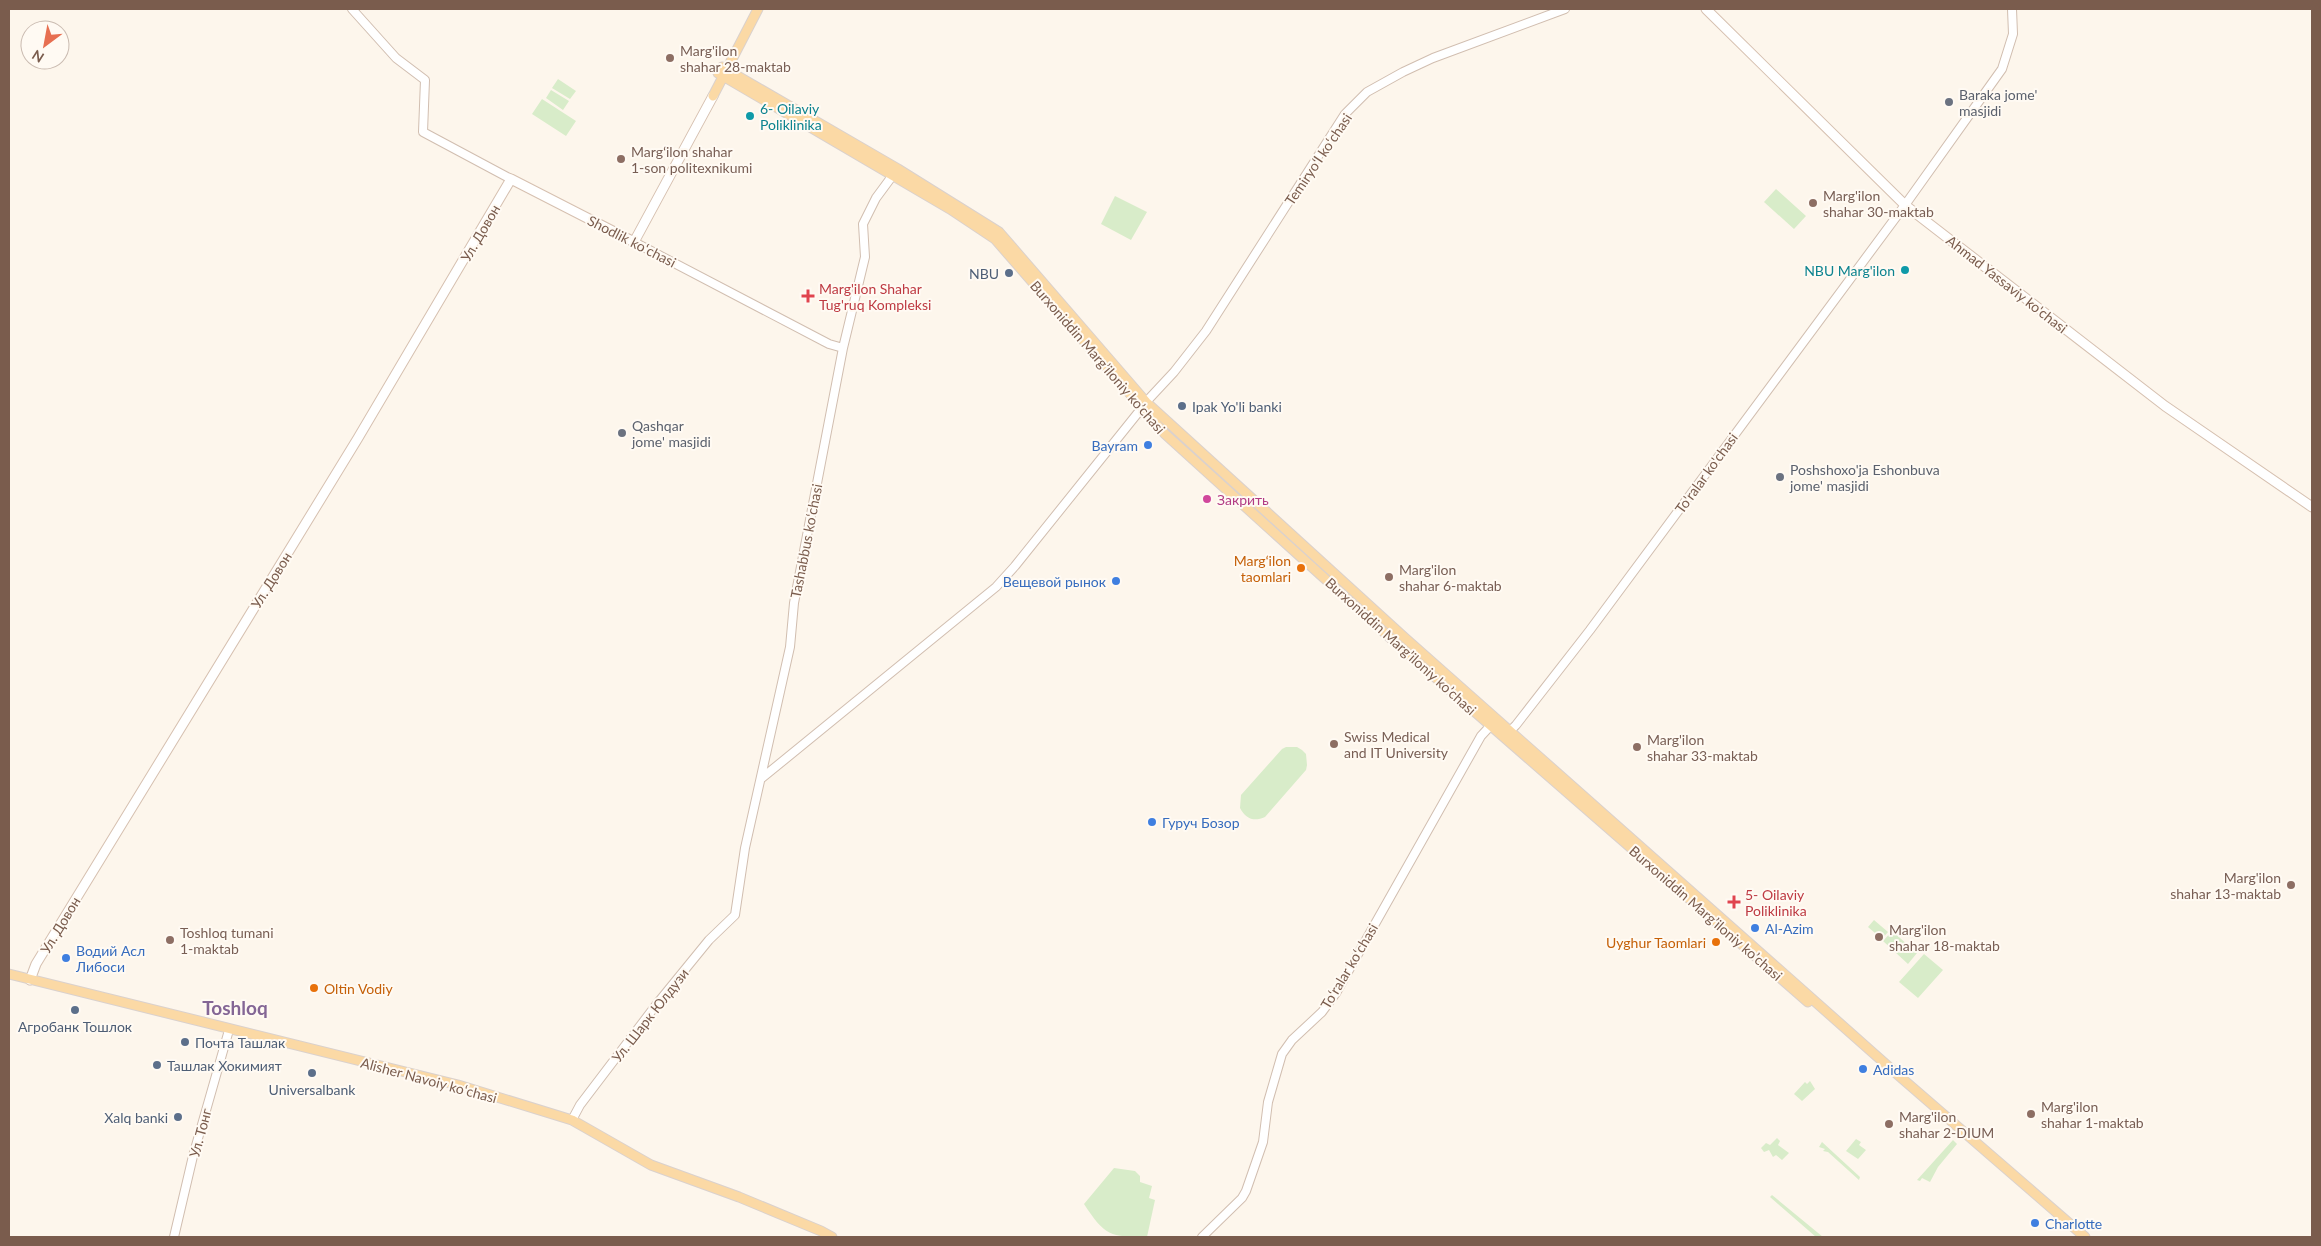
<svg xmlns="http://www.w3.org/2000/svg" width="2321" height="1246" font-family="Lato,sans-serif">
<rect width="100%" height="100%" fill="#fdf6ec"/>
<!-- green -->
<path fill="#d8ecc9" d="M558,79L576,91L570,99L552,88Z
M551,90L569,101L563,110L546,98Z
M542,99L576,121L566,136L532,114Z
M1776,189L1806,216L1794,229L1764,202Z
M1115,196L1147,212L1131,240L1101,224Z
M1286,747H1297L1302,750L1306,754L1307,765L1306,770L1265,817C1254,822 1246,819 1240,808L1241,795L1282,749Z
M1874,920L1888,932L1882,939L1868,927Z
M1892,931L1917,953L1908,964L1883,941Z
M1924,954L1943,970L1918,998L1899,982Z
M1810,1081L1815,1089L1802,1101L1794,1094L1805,1082L1807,1084Z
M1777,1138L1780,1141L1778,1145L1789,1153L1782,1160L1776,1155L1773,1157L1769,1150L1764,1152L1761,1148L1766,1143L1770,1145Z
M1856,1139L1861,1142L1859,1145L1866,1150L1858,1159L1846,1151Z
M1953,1140L1957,1144L1938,1167L1930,1182L1922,1178L1920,1181L1917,1180Z
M1822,1142L1860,1177L1859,1180L1828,1152L1823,1151L1825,1149L1819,1147Z
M1114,1168L1135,1171L1140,1176V1182L1152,1186L1149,1198L1155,1200L1147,1237C1110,1237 1105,1236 1084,1204Z
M1772,1195L1823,1237H1816L1770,1197Z"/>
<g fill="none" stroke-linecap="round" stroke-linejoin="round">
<!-- tertiary casing -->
<g stroke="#d1beb0" stroke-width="10">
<path id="tertiary" d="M352,9L396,58L425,80L423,132L511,179
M634,242L829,344L843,348
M1146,402L1174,372L1206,331L1345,114L1367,92L1403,72L1433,58L1565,9
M1506,735L1516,725L1590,630L1905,205L2002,69L2013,34L2012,9
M762,778L996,587L1015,566L1141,409
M572,1120L580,1105L656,1005L709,940L735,915L745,848L790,647L794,603L843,348L865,257L863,224L876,198L893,175
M174,1237L193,1156L229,1030
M1202,1237L1242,1198L1246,1191L1263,1142L1268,1102L1282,1054L1292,1040L1322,1012L1336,993L1481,736L1494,722"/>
</g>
<!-- secondary casing -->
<g stroke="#d6c0b0" stroke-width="11">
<path id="secondary" d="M1706,9L1905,205L2165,406L2312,507
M30,980L36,964L358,438L511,179L634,242L713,96"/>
</g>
<!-- primary casing -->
<g stroke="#dad1cd" stroke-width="11">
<path id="primary" d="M722,67L898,169L999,232L1146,402L1405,638L1898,1075L2085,1237
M718,73L950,209L995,239L1165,434L1397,644L1808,1002
M713,96L758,9
M9,974L458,1085L572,1120L651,1165L739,1197L821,1231L832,1237"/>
</g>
<!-- tertiary -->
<use href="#tertiary" stroke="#fff" stroke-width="8"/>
<!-- secondary -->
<use href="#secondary" stroke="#fff" stroke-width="9"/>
<!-- primary -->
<use href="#primary" stroke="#fbd9a5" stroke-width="9"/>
</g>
<!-- markers -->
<g fill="#8d6e63" stroke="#fffaf3" stroke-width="2">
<circle cx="670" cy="58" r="5"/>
<circle cx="621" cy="159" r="5"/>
<circle cx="1813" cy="203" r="5"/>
<circle cx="1389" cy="577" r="5"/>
<circle cx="1334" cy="744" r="5"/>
<circle cx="1637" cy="747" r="5"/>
<circle cx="2291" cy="885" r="5"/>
<circle cx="1879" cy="937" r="5"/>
<circle cx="170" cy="940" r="5"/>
<circle cx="2031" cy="1114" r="5"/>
<circle cx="1889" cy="1124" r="5"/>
</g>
<g fill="#6b7280" stroke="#fffaf3" stroke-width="2">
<circle cx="1949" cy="102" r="5"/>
<circle cx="622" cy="433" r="5"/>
<circle cx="1780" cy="477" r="5"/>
</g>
<g fill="#0f9aa8" stroke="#fffaf3" stroke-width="2">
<circle cx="750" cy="116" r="5"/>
<circle cx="1905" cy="270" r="5"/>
</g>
<g fill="#5c6f8a" stroke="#fffaf3" stroke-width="2">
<circle cx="1009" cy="273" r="5"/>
<circle cx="1182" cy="406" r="5"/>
<circle cx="75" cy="1010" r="5"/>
<circle cx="185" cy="1042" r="5"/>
<circle cx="157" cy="1065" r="5"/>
<circle cx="312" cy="1073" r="5"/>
<circle cx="178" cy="1117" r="5"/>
</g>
<g fill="#e0444e" stroke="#fffaf3" stroke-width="2">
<path d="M805.5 288.5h5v5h5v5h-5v5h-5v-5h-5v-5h5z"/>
<path d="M1731.5 894.5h5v5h5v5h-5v5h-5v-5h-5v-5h5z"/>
</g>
<g fill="#3f7fe0" stroke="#fffaf3" stroke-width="2">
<circle cx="1148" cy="445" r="5"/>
<circle cx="1116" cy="581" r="5"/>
<circle cx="1152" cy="822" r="5"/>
<circle cx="1755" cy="928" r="5"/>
<circle cx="66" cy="958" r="5"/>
<circle cx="1863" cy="1069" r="5"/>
<circle cx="2035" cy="1223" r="5"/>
</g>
<circle fill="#d1479c" stroke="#fffaf3" stroke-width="2" cx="1207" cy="499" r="5"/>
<g fill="#e8710a" stroke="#fffaf3" stroke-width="2">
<circle cx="1301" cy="568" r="5"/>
<circle cx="1716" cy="942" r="5"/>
<circle cx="314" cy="988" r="5"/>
</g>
<g text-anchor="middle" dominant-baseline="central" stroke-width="4" stroke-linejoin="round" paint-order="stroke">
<!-- education labels -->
<g font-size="14" fill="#785e54" stroke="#fffaf3" text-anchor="start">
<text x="680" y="50">Marg'ilon<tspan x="680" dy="16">shahar 28-maktab</tspan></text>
<text x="631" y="151">Margʻilon shahar<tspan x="631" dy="16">1-son politexnikumi</tspan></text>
<text x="1823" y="195">Marg'ilon<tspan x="1823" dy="16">shahar 30-maktab</tspan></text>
<text x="1399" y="569">Marg'ilon<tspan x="1399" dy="16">shahar 6-maktab</tspan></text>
<text x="1344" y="736">Swiss Medical<tspan x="1344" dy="16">and IT University</tspan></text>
<text x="1647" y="739">Marg'ilon<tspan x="1647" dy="16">shahar 33-maktab</tspan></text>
<text x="2281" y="877" text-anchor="end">Marg'ilon<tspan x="2281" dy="16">shahar 13-maktab</tspan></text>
<text x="1889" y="929">Marg'ilon<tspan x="1889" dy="16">shahar 18-maktab</tspan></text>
<text x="180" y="932">Toshloq tumani<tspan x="180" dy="16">1-maktab</tspan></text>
<text x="2041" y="1106">Marg'ilon<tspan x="2041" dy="16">shahar 1-maktab</tspan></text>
<text x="1899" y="1116">Marg'ilon<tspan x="1899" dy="16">shahar 2-DIUM</tspan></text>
</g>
<!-- worship labels -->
<g font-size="14" fill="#5b616d" stroke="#fffaf3" text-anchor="start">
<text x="1959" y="94">Baraka jome'<tspan x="1959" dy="16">masjidi</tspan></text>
<text x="632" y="425">Qashqar<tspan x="632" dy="16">jome' masjidi</tspan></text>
<text x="1790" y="469">Poshshoxo'ja Eshonbuva<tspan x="1790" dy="16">jome' masjidi</tspan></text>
</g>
<!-- culture labels -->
<g font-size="14" fill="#0d838f" stroke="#fffaf3" text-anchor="start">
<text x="760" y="108">6- Oilaviy<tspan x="760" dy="16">Poliklinika</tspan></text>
<text x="1895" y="270" text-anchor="end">NBU Marg'ilon</text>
</g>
<!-- street labels -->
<g font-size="14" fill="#7a5c4d" stroke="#fffaf3">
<text transform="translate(1318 159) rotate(-56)">Temiryoʻl koʻchasi</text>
<text transform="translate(480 233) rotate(-60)">Ул. Довон</text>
<text transform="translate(632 241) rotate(27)">Shodlik koʻchasi</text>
<text transform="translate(2007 284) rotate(38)">Ahmad Yassaviy ko'chasi</text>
<text transform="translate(1098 357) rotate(49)">Burxoniddin Marg’iloniy ko’chasi</text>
<text transform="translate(1706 473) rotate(-54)">To'ralar ko'chasi</text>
<text transform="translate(806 541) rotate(-79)">Tashabbus koʻchasi</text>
<text transform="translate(271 580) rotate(-58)">Ул. Довон</text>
<text transform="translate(1401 646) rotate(42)">Burxoniddin Marg’iloniy ko’chasi</text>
<text transform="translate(1706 913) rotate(41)">Burxoniddin Marg’iloniy ko’chasi</text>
<text transform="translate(60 925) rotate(-59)">Ул. Довон</text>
<text transform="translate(1349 966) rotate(-59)">Toʻralar koʻchasi</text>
<text transform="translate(650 1015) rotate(-52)">Ул. Шарк Юлдузи</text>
<text transform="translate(429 1080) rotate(15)">Alisher Navoiy koʻchasi</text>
<text transform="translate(200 1133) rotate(-75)">Ул. Тонг</text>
</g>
<!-- service labels -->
<g font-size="14" fill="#4e5e75" stroke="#fffaf3" text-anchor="start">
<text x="999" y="273" text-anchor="end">NBU</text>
<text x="1192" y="406">Ipak Yo'li banki</text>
<text x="75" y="1026" text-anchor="middle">Агробанк Тошлок</text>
<text x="195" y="1042">Почта Ташлак</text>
<text x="167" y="1065">Ташлак Хокимият</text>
<text x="312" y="1089" text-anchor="middle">Universalbank</text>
<text x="168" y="1117" text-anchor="end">Xalq banki</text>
</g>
<!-- health labels -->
<g font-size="14" fill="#be3a42" stroke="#fffaf3" text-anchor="start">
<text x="819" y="288">Marg'ilon Shahar<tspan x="819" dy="16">Tug'ruq Kompleksi</tspan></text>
<text x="1745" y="894">5- Oilaviy<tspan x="1745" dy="16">Poliklinika</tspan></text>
</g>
<!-- shop labels -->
<g font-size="14" fill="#366cbe" stroke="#fffaf3" text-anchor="start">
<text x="1138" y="445" text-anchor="end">Bayram</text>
<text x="1106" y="581" text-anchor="end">Вещевой рынок</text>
<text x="1162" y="822">Гуруч Бозор</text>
<text x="1765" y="928">Al-Azim</text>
<text x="76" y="950">Водий Асл<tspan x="76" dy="16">Либоси</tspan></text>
<text x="1873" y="1069">Adidas</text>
<text x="2045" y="1223">Charlotte</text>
</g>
<!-- hotel labels -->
<g font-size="14" fill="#b23c85" stroke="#fffaf3" text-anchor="start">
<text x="1217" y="499">Закрить</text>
</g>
<!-- food labels -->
<g font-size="14" fill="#c56008" stroke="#fffaf3" text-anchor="end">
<text x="1291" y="560">Margʻilon<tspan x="1291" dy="16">taomlari</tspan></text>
<text x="1706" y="942">Uyghur Taomlari</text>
<text x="324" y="988" text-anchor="start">Oltin Vodiy</text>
</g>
<!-- district labels -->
<g font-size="19" font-weight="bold" fill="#846695" stroke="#fffaf3">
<text x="235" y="1007">Toshloq</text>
</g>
</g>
<!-- border -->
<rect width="2321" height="1246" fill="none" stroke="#7a5c4d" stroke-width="20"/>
<!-- north arrow -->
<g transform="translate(45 45) rotate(212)"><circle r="24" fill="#fffaf3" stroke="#cabbb1"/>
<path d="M0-4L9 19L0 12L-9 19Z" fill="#e76f51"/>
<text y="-8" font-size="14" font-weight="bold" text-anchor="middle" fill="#7a5c4d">N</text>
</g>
</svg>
